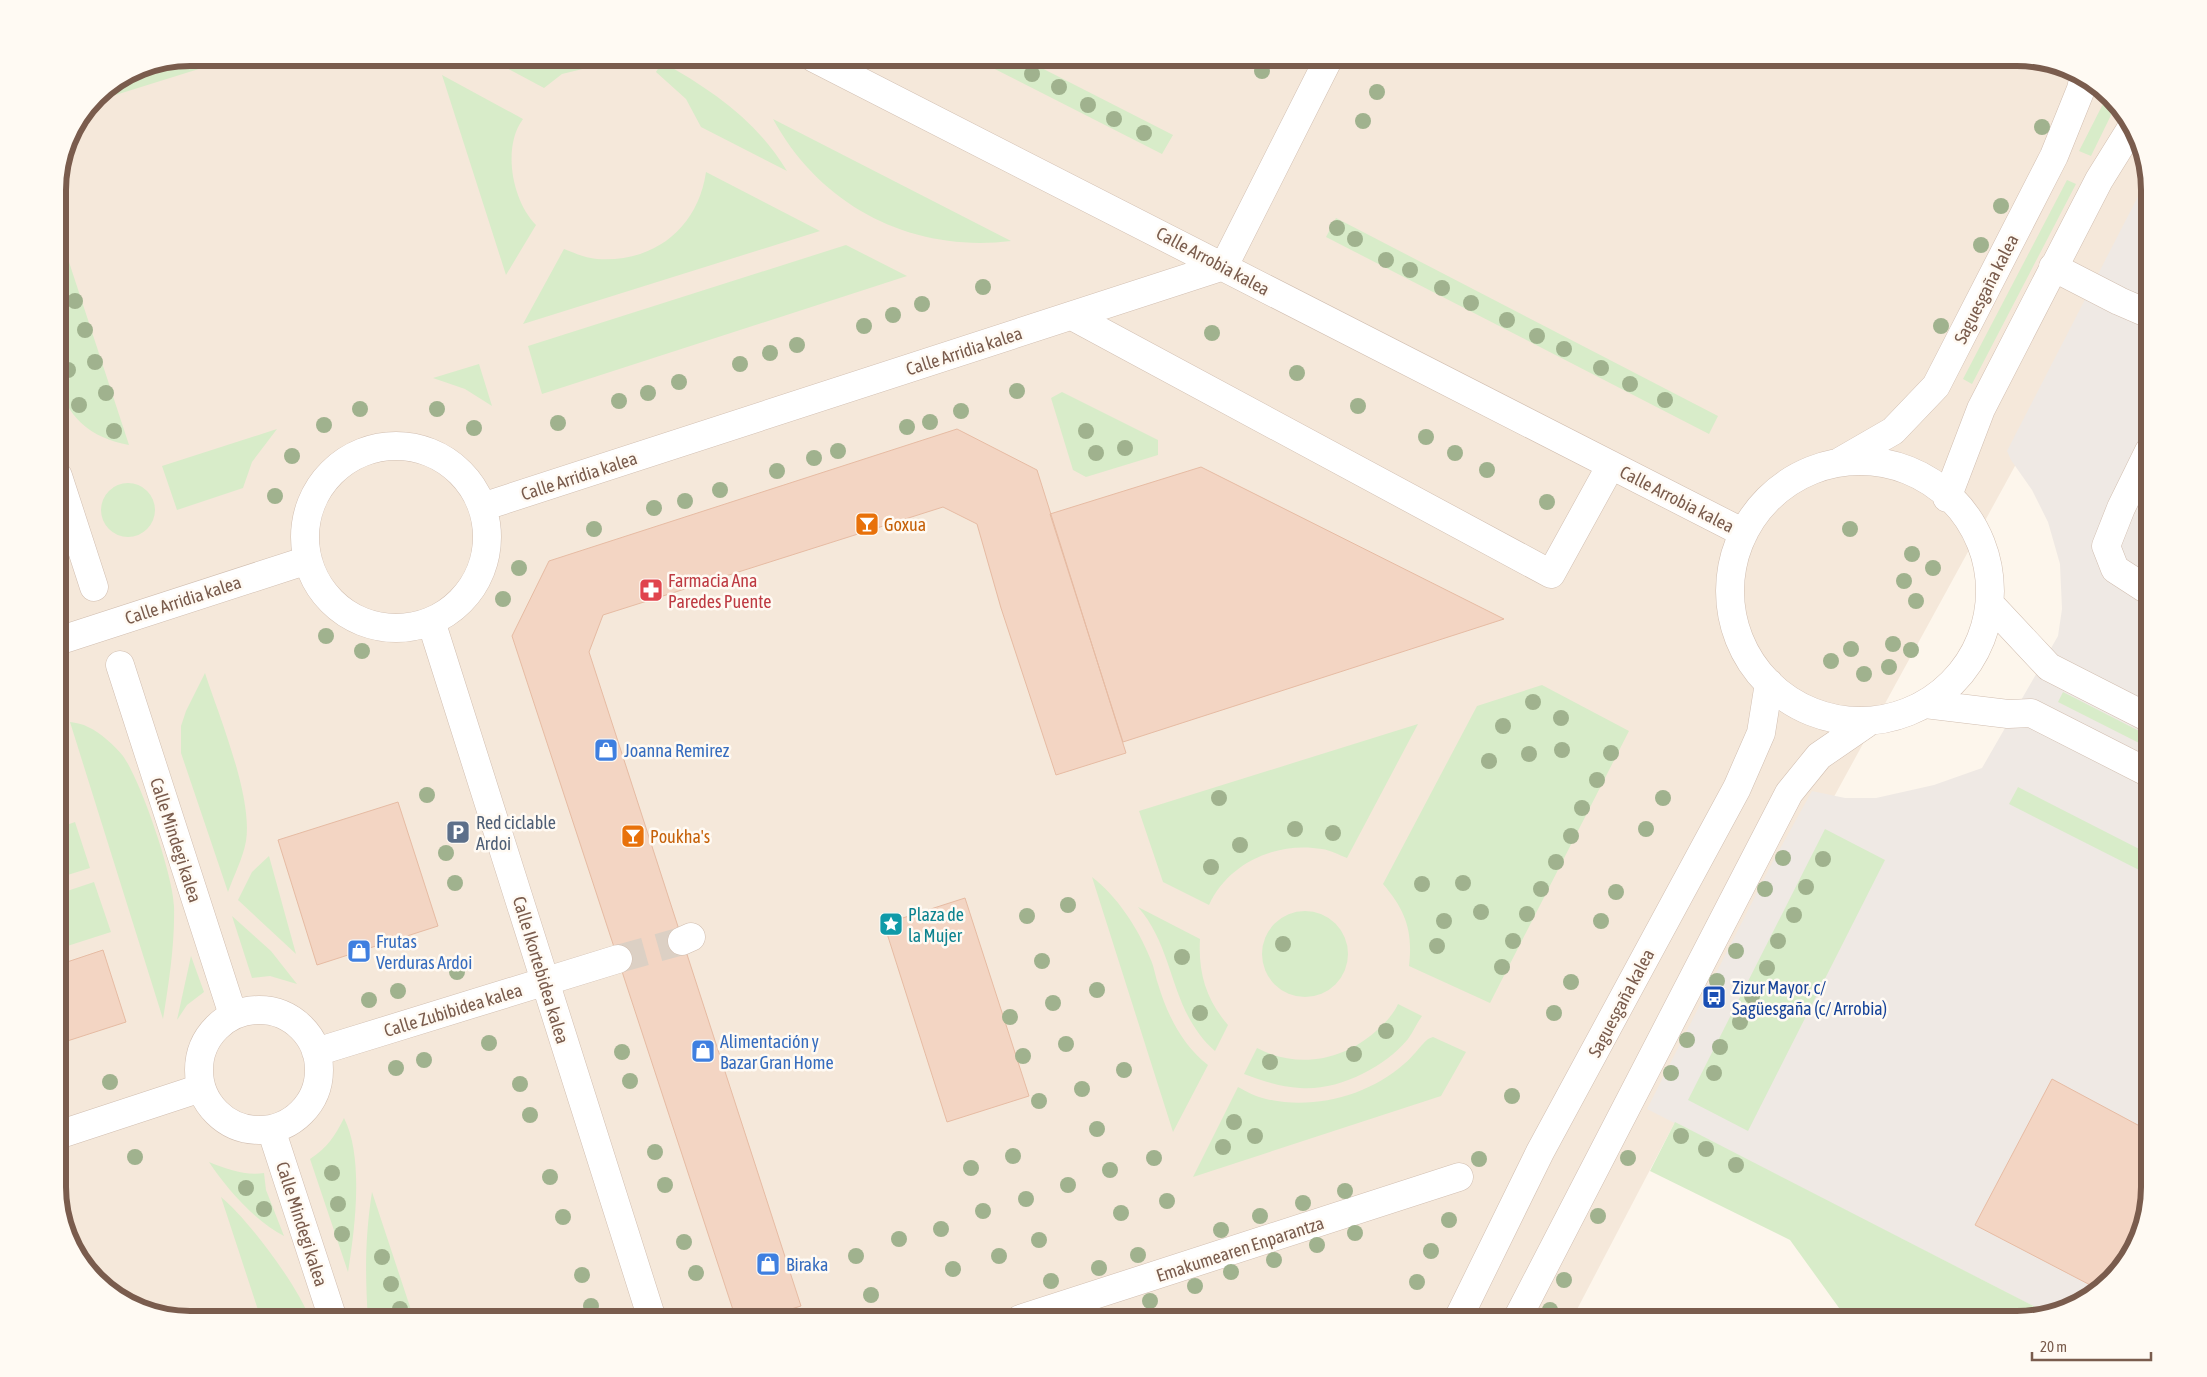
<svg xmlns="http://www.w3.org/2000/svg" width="2207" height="1377" font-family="'Asap Condensed',sans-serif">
<rect width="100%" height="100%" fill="#fdf6ec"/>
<!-- residential -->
<path fill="#f5e8da" d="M191,58H2016L2083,75L2132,124L2149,182V221L1818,826L1675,1122L1572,1319H191L124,1302L75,1253L58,1195V182L68,139L97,96L140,68Z"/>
<!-- industrial -->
<path fill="#efe9e4" d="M2148,177L2149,182V1187L2132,1253L2083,1302L2045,1312L1647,1109L1772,863L1812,791L1845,798H1876L1934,785L1982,768L2058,636L2062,609L2060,564L2048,522L2032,490L2011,460L2007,451Z"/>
<!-- green -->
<path fill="#d8ecc9" d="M191,58H234L93,102L97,96L140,68Z
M488,58H612L607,63L562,74L544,88Z
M973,58H1022L1173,135L1162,154Z
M662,62C712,90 757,121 787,171L701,127L686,99L656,72Z
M442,75L523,119C502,147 512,201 536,225L506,275Z
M2106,98L2115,107L2091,156L2079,151Z
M773,119L1011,241C912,253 821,207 773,119Z
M706,172L820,231L523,324L564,249C574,253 586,258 597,259C654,263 698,228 706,172Z
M2067,180L2076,184L1972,384L1963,379Z
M1336,218L1718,416L1709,434L1326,237Z
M846,245L907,276L542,394L528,346Z
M69,262L129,445C91,438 64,417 58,376C56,364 58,350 58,338C58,316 58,295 58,273Z
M479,364L492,406L465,389L433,378Z
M1062,392L1158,440V455L1086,477L1073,470L1051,398Z
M277,429L252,462L243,488L177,510L162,466Z
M101 510a27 27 0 1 1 54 0a27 27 0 1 1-54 0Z
M205,673C219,716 253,797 246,841C243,858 234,875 228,892L181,753V726L186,711Z
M1542,685L1629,731L1490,1003L1409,966C1413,931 1406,911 1383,884L1477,706Z
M2063,692L2149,736V748L2058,702Z
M70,722C76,723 83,724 88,727C100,732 115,746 123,756C141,781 173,875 174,906C175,943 169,982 163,1019Z
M1418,724L1347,858C1339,855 1330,850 1322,849C1277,841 1228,863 1209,905L1163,882L1139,811Z
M2018,787L2149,854V875L2009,804Z
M75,822L90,868L58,878V828Z
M1825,829L1885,860L1748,1131L1688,1100Z
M269,856L296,954L238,900L252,872Z
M1092,877C1117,896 1138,928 1150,958C1154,966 1155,975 1158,984C1167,1014 1182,1045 1208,1065L1173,1132Z
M94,882L111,932L58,949V894Z
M1138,907L1200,939C1198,972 1206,1000 1228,1025L1215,1051C1169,1011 1176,950 1138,907Z
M1262 954a43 43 0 1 1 86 0a43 43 0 1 1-86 0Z
M232,916L271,951L297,984L270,976L252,978Z
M191,956L204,992L187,1005L177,1020Z
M1398,1004L1422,1016C1417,1023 1413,1032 1408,1039C1384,1068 1338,1091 1300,1088C1281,1087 1262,1081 1244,1074L1257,1048C1297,1069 1343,1061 1376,1031C1384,1024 1394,1014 1398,1004Z
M1433,1037L1466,1052L1441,1096L1193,1177L1238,1087C1247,1092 1257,1097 1266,1099C1313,1110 1368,1096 1404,1064C1413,1057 1419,1047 1428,1039Z
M344,1118C364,1157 355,1229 348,1272L310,1159C327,1148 335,1136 344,1118Z
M1675,1122L2045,1312L2017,1319H1847L1790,1240L1650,1171Z
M209,1162C226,1169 246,1176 264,1173L266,1190L284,1236C256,1222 226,1188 209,1162Z
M372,1192L414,1319H368C365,1275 365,1237 372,1192Z
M221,1197C248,1219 298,1286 310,1319H261Z"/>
<!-- building -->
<path fill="#f3d5c3" stroke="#e6bba3" d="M957,429L1037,470L1126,753L1056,775L1001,608L977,524L943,507L603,615L589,652L801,1306L759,1319H736L512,636L549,561Z
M1201,467L1504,619L1123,742L1050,514Z
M398,802L438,926L317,965L278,840Z
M965,898L1029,1096L947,1122L884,924Z
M103,950L126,1022L58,1044V965Z
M2052,1079L2149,1131V1187L2132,1253L2096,1288L1975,1225Z"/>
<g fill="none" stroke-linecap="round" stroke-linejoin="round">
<!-- minor-tunnel -->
<path stroke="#dcd0c4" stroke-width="28" stroke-dasharray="28 14" stroke-linecap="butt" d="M618,959L682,941"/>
<!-- minor casing -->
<g stroke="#d1beb0" stroke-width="29">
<path id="minor" d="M814,58L1744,533
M2053,267L2119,301L2149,314
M1072,316L1551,574L1611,465
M305 537a91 91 0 1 1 182 0a91 91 0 1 1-182 0Z
M2149,451L2121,508L2106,546L2115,569L2149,591
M1841,461L1893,431L1936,386L2054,156L2081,89L2084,76
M1730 591a130 130 0 1 1 260 0a130 130 0 1 1-260 0Z
M58,476L94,587
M1947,498L1981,409L2099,180L2132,127
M482,507L1224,266L1329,58
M1990,604L2049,667L2149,718
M431,621L652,1319
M58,641L308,560
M120,665L233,1015
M1925,704L2008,714L2031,713L2149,773
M682,941L691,937
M199 1070a60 60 0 1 1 120 0a60 60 0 1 1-120 0Z
M316,1052L618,959
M271,1129L333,1319
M58,1135L201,1088
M1020,1319L1459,1177
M1458,1319L1540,1152L1737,788L1761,733L1769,683
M1517,1319L1789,793L1819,756L1870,721"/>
</g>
<!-- minor -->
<use href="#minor" stroke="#fff" stroke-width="28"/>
</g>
<!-- trees -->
<g fill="#a0b28e">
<circle cx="1262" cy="71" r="8"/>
<circle cx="1032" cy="74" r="8"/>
<circle cx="1059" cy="87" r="8"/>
<circle cx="1377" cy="92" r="8"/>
<circle cx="1088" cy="105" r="8"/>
<circle cx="1114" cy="119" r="8"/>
<circle cx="1363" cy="121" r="8"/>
<circle cx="2042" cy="127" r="8"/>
<circle cx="1144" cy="133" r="8"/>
<circle cx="2001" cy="206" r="8"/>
<circle cx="1337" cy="228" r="8"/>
<circle cx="1355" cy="239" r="8"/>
<circle cx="1981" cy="245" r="8"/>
<circle cx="1386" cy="260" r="8"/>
<circle cx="1410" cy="270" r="8"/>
<circle cx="983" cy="287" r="8"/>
<circle cx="1442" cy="288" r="8"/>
<circle cx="75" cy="301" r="8"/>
<circle cx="1471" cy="303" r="8"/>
<circle cx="922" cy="304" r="8"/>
<circle cx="893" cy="315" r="8"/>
<circle cx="1507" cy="320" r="8"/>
<circle cx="864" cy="326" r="8"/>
<circle cx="1941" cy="326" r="8"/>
<circle cx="85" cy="330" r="8"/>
<circle cx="1212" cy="333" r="8"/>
<circle cx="1537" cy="336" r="8"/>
<circle cx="797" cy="345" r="8"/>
<circle cx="1564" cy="349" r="8"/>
<circle cx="770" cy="353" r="8"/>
<circle cx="95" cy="362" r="8"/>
<circle cx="740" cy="364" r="8"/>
<circle cx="1601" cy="368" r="8"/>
<circle cx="68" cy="370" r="8"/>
<circle cx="1297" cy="373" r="8"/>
<circle cx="679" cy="382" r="8"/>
<circle cx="1630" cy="384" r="8"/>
<circle cx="1017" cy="391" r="8"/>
<circle cx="106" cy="393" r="8"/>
<circle cx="648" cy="393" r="8"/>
<circle cx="1665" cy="400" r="8"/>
<circle cx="619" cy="401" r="8"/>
<circle cx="79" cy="405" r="8"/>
<circle cx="1358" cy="406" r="8"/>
<circle cx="360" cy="409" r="8"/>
<circle cx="437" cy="409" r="8"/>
<circle cx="961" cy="411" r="8"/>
<circle cx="930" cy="422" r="8"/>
<circle cx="558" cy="423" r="8"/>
<circle cx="324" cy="425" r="8"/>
<circle cx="907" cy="427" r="8"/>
<circle cx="474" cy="428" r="8"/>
<circle cx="114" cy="431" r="8"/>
<circle cx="1086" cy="431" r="8"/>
<circle cx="1426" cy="437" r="8"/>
<circle cx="1125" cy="448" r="8"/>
<circle cx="838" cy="451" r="8"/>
<circle cx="1096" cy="453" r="8"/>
<circle cx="1455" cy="453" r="8"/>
<circle cx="292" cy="456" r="8"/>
<circle cx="814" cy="458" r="8"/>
<circle cx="1487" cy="470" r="8"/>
<circle cx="777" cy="471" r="8"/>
<circle cx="720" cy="490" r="8"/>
<circle cx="275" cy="496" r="8"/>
<circle cx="685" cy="501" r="8"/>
<circle cx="1547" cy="502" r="8"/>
<circle cx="654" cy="508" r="8"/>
<circle cx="594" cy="529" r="8"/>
<circle cx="1850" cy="529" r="8"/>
<circle cx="1912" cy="554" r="8"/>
<circle cx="519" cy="568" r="8"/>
<circle cx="1933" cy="568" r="8"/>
<circle cx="1904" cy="581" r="8"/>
<circle cx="503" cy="599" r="8"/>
<circle cx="1916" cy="601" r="8"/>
<circle cx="326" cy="636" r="8"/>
<circle cx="1893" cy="644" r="8"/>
<circle cx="1851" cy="649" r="8"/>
<circle cx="1911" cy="650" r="8"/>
<circle cx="362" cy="651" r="8"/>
<circle cx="1831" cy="661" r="8"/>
<circle cx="1889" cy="667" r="8"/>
<circle cx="1864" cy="674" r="8"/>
<circle cx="1533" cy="702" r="8"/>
<circle cx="1561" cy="718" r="8"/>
<circle cx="1503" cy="726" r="8"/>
<circle cx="1562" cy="750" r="8"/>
<circle cx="1611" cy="753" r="8"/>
<circle cx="1529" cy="754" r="8"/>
<circle cx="1489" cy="761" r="8"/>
<circle cx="1597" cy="780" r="8"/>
<circle cx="427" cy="795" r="8"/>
<circle cx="1219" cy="798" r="8"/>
<circle cx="1663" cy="798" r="8"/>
<circle cx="1582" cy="808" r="8"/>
<circle cx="1295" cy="829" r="8"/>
<circle cx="1646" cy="829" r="8"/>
<circle cx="1333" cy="833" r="8"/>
<circle cx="1571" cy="836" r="8"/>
<circle cx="1240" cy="845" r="8"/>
<circle cx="446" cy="853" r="8"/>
<circle cx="1783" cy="858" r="8"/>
<circle cx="1823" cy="859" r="8"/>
<circle cx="1556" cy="862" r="8"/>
<circle cx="1211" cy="867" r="8"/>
<circle cx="455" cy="883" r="8"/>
<circle cx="1463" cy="883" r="8"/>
<circle cx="1422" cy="884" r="8"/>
<circle cx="1806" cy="887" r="8"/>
<circle cx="1541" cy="889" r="8"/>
<circle cx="1765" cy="889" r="8"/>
<circle cx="1616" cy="892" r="8"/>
<circle cx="1068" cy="905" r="8"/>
<circle cx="1481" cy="912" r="8"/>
<circle cx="1527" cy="914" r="8"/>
<circle cx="1794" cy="915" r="8"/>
<circle cx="1027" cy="916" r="8"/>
<circle cx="1444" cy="921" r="8"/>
<circle cx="1601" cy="921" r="8"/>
<circle cx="1513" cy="941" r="8"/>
<circle cx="1778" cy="941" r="8"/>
<circle cx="1283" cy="944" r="8"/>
<circle cx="1437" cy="946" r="8"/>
<circle cx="1736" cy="951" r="8"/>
<circle cx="1182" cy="957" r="8"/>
<circle cx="1042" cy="961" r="8"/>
<circle cx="1502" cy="967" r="8"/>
<circle cx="1767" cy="968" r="8"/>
<circle cx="457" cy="972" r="8"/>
<circle cx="1717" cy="981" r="8"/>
<circle cx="1571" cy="982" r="8"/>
<circle cx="1097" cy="990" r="8"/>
<circle cx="398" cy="991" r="8"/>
<circle cx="1752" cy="996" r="8"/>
<circle cx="369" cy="1000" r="8"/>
<circle cx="1053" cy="1003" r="8"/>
<circle cx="1200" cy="1013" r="8"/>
<circle cx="1554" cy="1013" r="8"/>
<circle cx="1010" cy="1017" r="8"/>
<circle cx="1740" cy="1022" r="8"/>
<circle cx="1386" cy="1031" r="8"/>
<circle cx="1687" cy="1040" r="8"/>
<circle cx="489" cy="1043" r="8"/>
<circle cx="1066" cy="1044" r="8"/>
<circle cx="1720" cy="1047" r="8"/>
<circle cx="622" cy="1052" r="8"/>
<circle cx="1354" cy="1054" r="8"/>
<circle cx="1023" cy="1056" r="8"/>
<circle cx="424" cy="1060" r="8"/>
<circle cx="1270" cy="1062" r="8"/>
<circle cx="396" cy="1068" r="8"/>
<circle cx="1124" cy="1070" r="8"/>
<circle cx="1671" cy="1073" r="8"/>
<circle cx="1714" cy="1073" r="8"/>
<circle cx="630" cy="1081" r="8"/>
<circle cx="110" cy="1082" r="8"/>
<circle cx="520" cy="1084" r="8"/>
<circle cx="1082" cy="1089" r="8"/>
<circle cx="1512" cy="1096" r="8"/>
<circle cx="1039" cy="1101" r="8"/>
<circle cx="530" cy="1115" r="8"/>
<circle cx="1234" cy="1122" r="8"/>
<circle cx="1097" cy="1129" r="8"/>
<circle cx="1255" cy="1136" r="8"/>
<circle cx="1681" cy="1136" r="8"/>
<circle cx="1223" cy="1147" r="8"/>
<circle cx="1706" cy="1149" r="8"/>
<circle cx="655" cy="1152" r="8"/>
<circle cx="1013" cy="1156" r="8"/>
<circle cx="135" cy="1157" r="8"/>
<circle cx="1154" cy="1158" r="8"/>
<circle cx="1628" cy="1158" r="8"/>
<circle cx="1479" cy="1159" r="8"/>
<circle cx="1736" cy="1165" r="8"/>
<circle cx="971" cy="1168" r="8"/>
<circle cx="1110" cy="1170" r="8"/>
<circle cx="332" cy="1173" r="8"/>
<circle cx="550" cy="1177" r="8"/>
<circle cx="665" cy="1185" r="8"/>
<circle cx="1068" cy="1185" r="8"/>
<circle cx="246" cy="1188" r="8"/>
<circle cx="1345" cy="1191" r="8"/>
<circle cx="1026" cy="1199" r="8"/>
<circle cx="1167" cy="1201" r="8"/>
<circle cx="1303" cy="1203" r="8"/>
<circle cx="338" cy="1204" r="8"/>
<circle cx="264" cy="1209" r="8"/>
<circle cx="983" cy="1211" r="8"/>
<circle cx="1121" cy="1213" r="8"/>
<circle cx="1260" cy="1216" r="8"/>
<circle cx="1598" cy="1216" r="8"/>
<circle cx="563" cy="1217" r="8"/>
<circle cx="1449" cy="1220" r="8"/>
<circle cx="941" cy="1229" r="8"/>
<circle cx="1221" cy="1230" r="8"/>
<circle cx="1355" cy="1233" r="8"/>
<circle cx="342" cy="1234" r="8"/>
<circle cx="899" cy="1239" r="8"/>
<circle cx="1039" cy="1240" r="8"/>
<circle cx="684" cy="1242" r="8"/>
<circle cx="1317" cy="1245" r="8"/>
<circle cx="1431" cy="1251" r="8"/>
<circle cx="1138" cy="1255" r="8"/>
<circle cx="856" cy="1256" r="8"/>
<circle cx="999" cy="1256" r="8"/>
<circle cx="382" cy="1257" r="8"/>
<circle cx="1274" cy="1260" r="8"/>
<circle cx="1099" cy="1268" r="8"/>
<circle cx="953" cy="1269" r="8"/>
<circle cx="1231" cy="1272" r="8"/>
<circle cx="696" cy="1273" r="8"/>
<circle cx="582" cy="1275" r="8"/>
<circle cx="1564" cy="1280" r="8"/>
<circle cx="1051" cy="1281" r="8"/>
<circle cx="1417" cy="1282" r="8"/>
<circle cx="391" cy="1284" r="8"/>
<circle cx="1195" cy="1286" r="8"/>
<circle cx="871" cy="1295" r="8"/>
<circle cx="1150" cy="1301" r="8"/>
<circle cx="591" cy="1306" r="8"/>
<circle cx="400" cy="1309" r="8"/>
<circle cx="1550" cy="1310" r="8"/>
</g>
<!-- icons -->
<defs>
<g id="bar-square" transform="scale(1.25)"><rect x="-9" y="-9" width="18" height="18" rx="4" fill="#e8710a" stroke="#fffaf3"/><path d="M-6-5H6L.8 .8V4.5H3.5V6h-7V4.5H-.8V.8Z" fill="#fff"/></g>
<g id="pharmacy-square" transform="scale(1.25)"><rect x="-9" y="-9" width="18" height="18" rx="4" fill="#e0444e" stroke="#fffaf3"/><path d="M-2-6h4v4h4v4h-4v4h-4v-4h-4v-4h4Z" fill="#fff"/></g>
<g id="shop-square" transform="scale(1.25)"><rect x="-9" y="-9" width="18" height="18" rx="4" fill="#3f7fe0" stroke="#fffaf3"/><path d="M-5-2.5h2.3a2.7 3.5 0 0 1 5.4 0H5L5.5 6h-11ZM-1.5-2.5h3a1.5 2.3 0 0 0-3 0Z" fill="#fff"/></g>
<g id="parking-square" transform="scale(1.25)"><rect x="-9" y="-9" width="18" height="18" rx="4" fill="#5c6f8a" stroke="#fffaf3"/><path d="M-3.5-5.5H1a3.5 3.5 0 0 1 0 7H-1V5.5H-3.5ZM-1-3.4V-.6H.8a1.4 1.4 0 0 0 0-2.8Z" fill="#fff"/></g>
<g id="sight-square" transform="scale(1.25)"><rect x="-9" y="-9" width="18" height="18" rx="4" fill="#0f9aa8" stroke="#fffaf3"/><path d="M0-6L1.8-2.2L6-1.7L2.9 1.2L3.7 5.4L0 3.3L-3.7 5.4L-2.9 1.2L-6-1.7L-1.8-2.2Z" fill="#fff"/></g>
<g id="bus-square" transform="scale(1.25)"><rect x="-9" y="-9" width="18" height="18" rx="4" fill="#1a4fb4" stroke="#fffaf3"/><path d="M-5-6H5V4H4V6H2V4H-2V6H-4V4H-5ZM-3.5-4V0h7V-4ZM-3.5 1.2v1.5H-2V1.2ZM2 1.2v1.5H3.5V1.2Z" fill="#fff"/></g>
</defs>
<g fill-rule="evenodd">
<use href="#bar-square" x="867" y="524"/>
<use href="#pharmacy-square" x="651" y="590"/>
<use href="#shop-square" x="606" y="750"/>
<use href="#parking-square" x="458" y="832"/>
<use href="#bar-square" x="633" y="836"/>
<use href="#sight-square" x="891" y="924"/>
<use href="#shop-square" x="359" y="951"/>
<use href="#bus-square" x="1714" y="997"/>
<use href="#shop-square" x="703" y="1051"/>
<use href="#shop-square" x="768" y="1264"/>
</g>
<g text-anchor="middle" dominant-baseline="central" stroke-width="5" stroke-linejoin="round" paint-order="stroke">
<!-- street labels -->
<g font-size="18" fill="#7a5c4d" stroke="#fffaf3">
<text transform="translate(1213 261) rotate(28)">Calle Arrobia kalea</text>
<text transform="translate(1986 289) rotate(-63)">Saguesgaña kalea</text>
<text transform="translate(964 351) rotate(-18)">Calle Arridia kalea</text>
<text transform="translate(579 476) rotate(-18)">Calle Arridia kalea</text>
<text transform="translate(1677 499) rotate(27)">Calle Arrobia kalea</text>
<text transform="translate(183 600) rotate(-18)">Calle Arridia kalea</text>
<text transform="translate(176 840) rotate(72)">Calle Mindegi kalea</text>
<text transform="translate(541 970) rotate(73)">Calle Ikortebidea kalea</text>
<text transform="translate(1621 1003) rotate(-62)">Saguesgaña kalea</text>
<text transform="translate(453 1010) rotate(-17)">Calle Zubibidea kalea</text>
<text transform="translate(302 1224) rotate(72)">Calle Mindegi kalea</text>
<text transform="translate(1240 1249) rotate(-18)">Emakumearen Enparantza</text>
</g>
<!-- food labels -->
<g font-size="18" fill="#c56008" stroke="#fffaf3" text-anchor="start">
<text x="884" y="524">Goxua</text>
<text x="650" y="836">Poukha's</text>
</g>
<!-- health labels -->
<g font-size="18" fill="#be3a42" stroke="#fffaf3" text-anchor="start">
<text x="668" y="580">Farmacia Ana<tspan x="668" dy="21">Paredes Puente</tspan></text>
</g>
<!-- shop labels -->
<g font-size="18" fill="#366cbe" stroke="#fffaf3" text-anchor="start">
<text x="624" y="750">Joanna Remirez</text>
<text x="376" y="941">Frutas<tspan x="376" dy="21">Verduras Ardoi</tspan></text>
<text x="720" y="1041">Alimentación y<tspan x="720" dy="21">Bazar Gran Home</tspan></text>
<text x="786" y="1264">Biraka</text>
</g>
<!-- service labels -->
<g font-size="18" fill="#4e5e75" stroke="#fffaf3" text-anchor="start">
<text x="476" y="822">Red ciclable<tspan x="476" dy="21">Ardoi</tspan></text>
</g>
<!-- culture labels -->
<g font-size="18" fill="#0d838f" stroke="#fffaf3" text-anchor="start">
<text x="908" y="914">Plaza de<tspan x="908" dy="21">la Mujer</tspan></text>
</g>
<!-- transit labels -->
<g font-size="18" fill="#164399" stroke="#fffaf3" text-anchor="start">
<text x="1732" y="987">Zizur Mayor, c/<tspan x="1732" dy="21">Sagüesgaña (c/ Arrobia)</tspan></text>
</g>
</g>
<!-- crop -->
<path d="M0 0H2207V1377H0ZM190 66H2017A124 124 0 0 1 2141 190V1187A124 124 0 0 1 2017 1311H190A124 124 0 0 1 66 1187V190A124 124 0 0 1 190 66Z" fill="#fffaf3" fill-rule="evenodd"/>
<path fill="none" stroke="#7a5c4d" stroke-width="6" d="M190 66H2017A124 124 0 0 1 2141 190V1187A124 124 0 0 1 2017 1311H190A124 124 0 0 1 66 1187V190A124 124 0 0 1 190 66Z"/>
<!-- scale -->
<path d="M2032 1352v8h119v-8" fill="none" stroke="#7a5c4d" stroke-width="2.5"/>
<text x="2040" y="1352" font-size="15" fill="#7a5c4d" stroke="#fffaf3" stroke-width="4" paint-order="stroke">20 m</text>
</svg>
